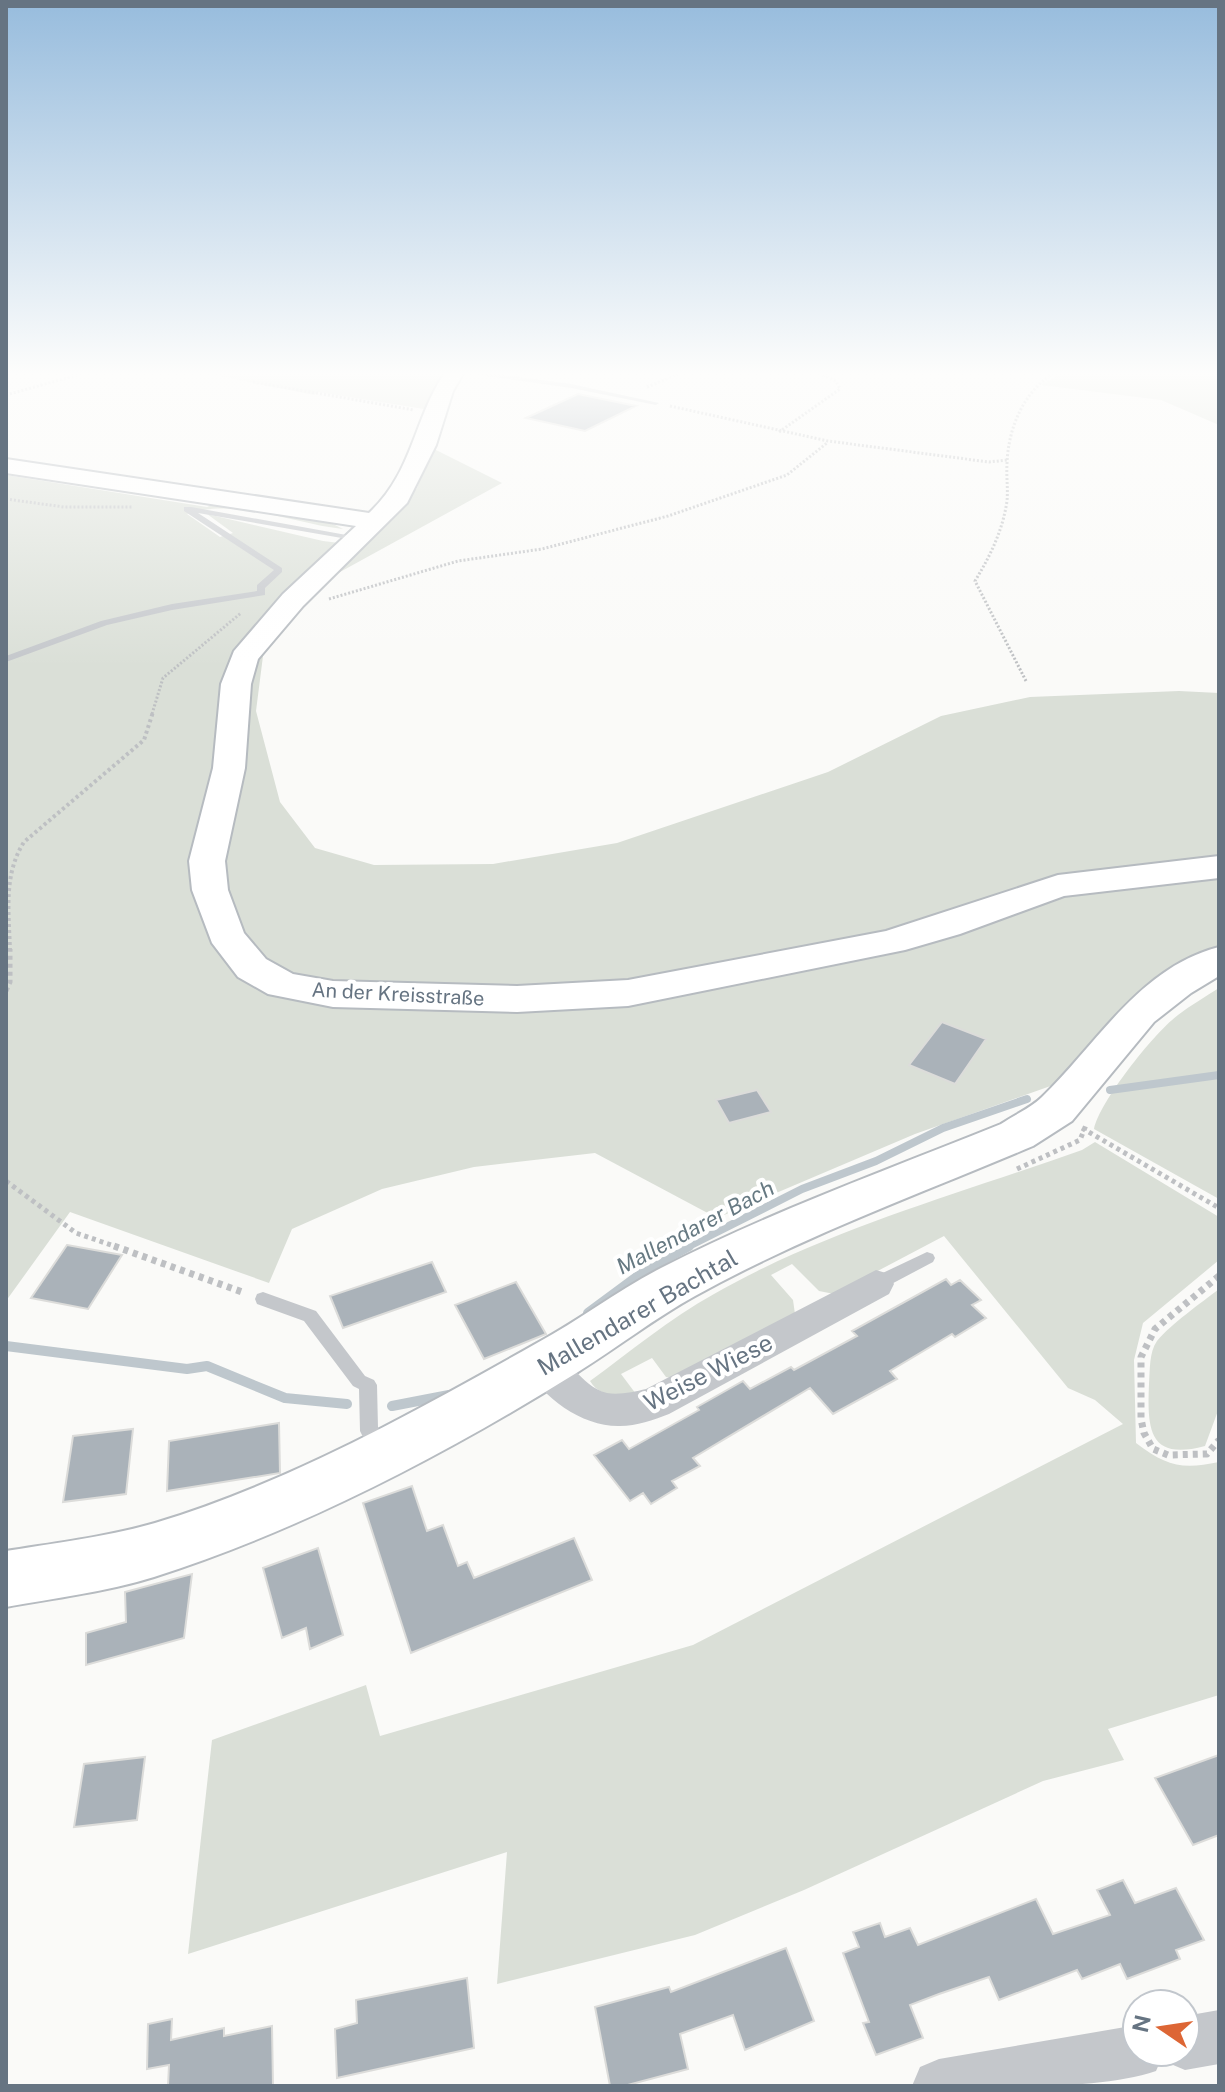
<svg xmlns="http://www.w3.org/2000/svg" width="1225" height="2092" font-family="'Public Sans',sans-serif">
<rect width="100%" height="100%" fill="#fafaf8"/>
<!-- green -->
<path fill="#dadfd7" d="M210,374H448L430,410L318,392L314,395Z
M1059,374H1219V425L1161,400L1041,385Z
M432,448L502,483L320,583L263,656L256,711L280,802L315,848L374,865L493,864L617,843L828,772L941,716L1030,697L1179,691L1219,693V945L1173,971L1059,1083L915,1134L717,1218L595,1153L474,1167L382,1189L292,1229L269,1283L70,1212L6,1301V475L207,507L220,501L327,521L343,529C292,524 236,497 187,514L220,537L233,533L207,514L323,541L364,546L417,488Z
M1219,988V1199L1094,1129C1100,1101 1154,1033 1178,1015C1191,1005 1205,997 1219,988Z
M1095,1142L1219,1217V1260L1143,1323L1134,1360L1136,1443C1166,1466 1182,1470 1219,1462V1695L1108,1729L1124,1760L1043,1781L804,1890L695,1935L497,1984L507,1852L188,1954L212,1740L366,1685L380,1736L693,1645L1123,1424L1095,1400L1068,1388L944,1236L834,1294L819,1291L792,1264L771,1275L793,1300L795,1314L678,1379L666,1377L652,1358L621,1374L636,1394C620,1398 599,1397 590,1381C630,1352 670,1318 714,1294C828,1229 959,1194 1082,1150Z
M1219,1289V1408L1205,1446C1149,1461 1147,1430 1149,1384C1150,1371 1149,1352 1157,1341C1171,1324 1201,1303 1219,1289Z"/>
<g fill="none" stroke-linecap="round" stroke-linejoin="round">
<!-- stream-far1 -->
<path stroke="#bec7cd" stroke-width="8" d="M1110,1090L1219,1075
M685,1248L802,1189L876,1161L943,1128L1027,1099"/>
<!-- stream -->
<path stroke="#bec7cd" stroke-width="10" d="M588,1313L653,1265L689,1246
M6,1346L187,1369L207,1366L285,1398L347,1404
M392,1406L449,1395"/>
</g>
<!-- building -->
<path fill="#aab2b9" stroke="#dcdcda" stroke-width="2" d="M578,394L636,406L585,431L526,418Z
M942,1022L986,1039L955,1084L909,1065Z
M757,1090L771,1112L729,1123L716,1100Z
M67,1245L122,1255L88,1309L31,1298Z
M432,1262L446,1292L343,1328L330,1296Z
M946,1279L951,1285L960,1280L981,1300L972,1305L986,1318L955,1337L952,1334L890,1371L897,1379L833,1414L810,1388L693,1458L700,1466L672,1481L677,1488L651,1504L643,1493L630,1501L594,1455L622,1440L629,1449L699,1410L697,1407L743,1381L750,1389L791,1367L794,1370L857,1336L852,1331Z
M516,1282L546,1334L484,1359L455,1305Z
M279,1423L280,1473L167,1491L169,1441Z
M133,1429L126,1494L63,1502L73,1436Z
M412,1486L427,1531L443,1525L458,1566L467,1562L474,1578L574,1538L592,1580L411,1653L363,1503Z
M318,1548L343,1635L310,1649L306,1628L282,1638L263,1568Z
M192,1574L184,1638L86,1665V1633L126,1622L125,1592Z
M1219,1755V1835L1193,1845L1155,1778Z
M145,1757L137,1820L74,1827L84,1764Z
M1123,1880L1135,1903L1176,1888L1204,1940L1176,1950L1180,1959L1127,1979L1120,1964L1082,1979L1077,1970L999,2000L989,1977L939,1994L910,2005L923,2038L876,2055L863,2023L869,2022L843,1953L859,1947L853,1932L880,1923L885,1937L910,1928L918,1945L1036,1899L1053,1934L1110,1915L1097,1890Z
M786,1948L814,2021L745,2050L733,2015L680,2034L688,2069L624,2086H610L595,2007L669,1987L671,1992Z
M467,1978L474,2048L337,2078L335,2029L357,2023L356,2000Z
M172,2019L171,2040L224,2028V2036L272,2026L273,2086H168L169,2065L147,2069L148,2024Z"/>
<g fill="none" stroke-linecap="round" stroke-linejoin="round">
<!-- secondary casing -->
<g stroke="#b6bbc0" stroke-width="4">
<path id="secondary" d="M444,374H463L453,391L436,445L407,503L303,606L258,659L251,684L245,768L225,861L228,890L244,933L266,959L293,974L333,981L517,986L628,980L886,931L1058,875L1219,856V878L1064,896L960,934L905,950L628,1006L517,1012L333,1007L268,994L238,977L212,943L192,890L189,861L213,768L221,684L234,651L283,594L356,526L6,473V459L369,513C413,472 413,421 444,374Z
M1219,947V976L1191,993L1154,1022L1072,1121L1033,1146C920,1194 803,1236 695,1296C655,1318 618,1347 578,1372C446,1454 304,1529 154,1577C106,1592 55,1598 6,1607V1551C55,1543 106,1537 155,1523C290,1482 415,1412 537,1343C580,1320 618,1290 661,1268C770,1212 887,1170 1001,1124C1014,1115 1031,1108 1042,1097C1097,1044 1140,967 1219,947Z"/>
</g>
<!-- path-far3 -->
<path stroke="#bec0c3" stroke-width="3" stroke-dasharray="2 2" stroke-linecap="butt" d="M253,382L414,410
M647,387L679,374
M6,395L81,374
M670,406L828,441L989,462L1007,460
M779,432L840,389L836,381L821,374
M6,499L64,507H132
M329,599L458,561L542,549L668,516L787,475L827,443
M1026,681L975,581C989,558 1001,534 1006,507C1009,493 1006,479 1007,464C1008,429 1023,393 1052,374
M152,714L163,678L241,613"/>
<!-- path-far2 -->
<path stroke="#bec0c3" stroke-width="4" stroke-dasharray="3 3" stroke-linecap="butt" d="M10,951C9,913 3,875 24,842L144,740L153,712"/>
<!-- path-far1 -->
<path stroke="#bec0c3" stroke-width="5" stroke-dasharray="4 4" stroke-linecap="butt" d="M6,991L10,982V949
M1082,1128L1219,1208
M1017,1169L1080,1140L1086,1125
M6,1181L76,1233L120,1248"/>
<!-- path -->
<path stroke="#bec0c3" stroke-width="7" stroke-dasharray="5 5" stroke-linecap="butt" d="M114,1246L245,1293
M1219,1276L1155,1329L1141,1357V1419L1144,1433L1153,1449L1168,1455L1207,1454L1219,1440"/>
<!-- lane -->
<path fill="#c4c7cb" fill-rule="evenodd" d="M474,374H496L571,384L659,403L656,405L571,388Z
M184,507H191L363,538L359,541L198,513L282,568V572L265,588V595L172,610L107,625L6,662V656L101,621L172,604L257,591V585L274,570L184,511Z
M927,1252L933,1254L935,1258L933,1262L882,1289L876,1290L870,1289L868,1284L870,1279Z
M263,1292L316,1311L365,1376L374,1380L377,1385L378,1428L393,1446L391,1452C377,1456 365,1442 360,1431L359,1389L353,1386L304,1321L257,1304L255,1299L257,1294Z"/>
<!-- street -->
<path fill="#c4c7cb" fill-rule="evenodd" d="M876,1270L889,1274L894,1284L889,1294L669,1414C653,1420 637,1426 620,1426C583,1427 542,1398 525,1365L531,1354C567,1342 575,1385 607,1393C619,1395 634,1392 646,1389Z
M1219,2010V2064L1185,2070L1166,2062L1163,2055L1156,2071C1093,2092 982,2086 912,2086L920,2067L939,2059L1137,2025V2052H1185V2016Z"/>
<!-- secondary -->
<use href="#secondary" fill="#fff" fill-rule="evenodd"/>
</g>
<!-- sky -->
<linearGradient id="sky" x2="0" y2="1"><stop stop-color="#97bcdd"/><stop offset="0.56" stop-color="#fdfdfc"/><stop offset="1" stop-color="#fdfdfc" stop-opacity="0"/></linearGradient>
<rect width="1225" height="667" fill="url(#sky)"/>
<g text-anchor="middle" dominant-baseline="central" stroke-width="8" stroke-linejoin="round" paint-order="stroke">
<!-- street labels -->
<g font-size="20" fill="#667482" stroke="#fff">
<text transform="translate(398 994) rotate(3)">An der Kreisstraße</text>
</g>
<!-- water labels -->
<g font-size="22" font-style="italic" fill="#667982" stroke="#fff">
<text transform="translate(695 1227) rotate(-28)">Mallendarer Bach</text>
</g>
<!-- near-street labels -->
<g font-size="24" fill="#667482" stroke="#fff">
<text transform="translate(637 1312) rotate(-30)">Mallendarer Bachtal</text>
<text transform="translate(708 1372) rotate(-27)">Weise Wiese</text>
</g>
</g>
<!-- border -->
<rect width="1225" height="2092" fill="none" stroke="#667482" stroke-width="16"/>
<!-- north arrow -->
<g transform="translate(1161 2028) rotate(283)"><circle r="38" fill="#ffffff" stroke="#c2c7cd" stroke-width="2"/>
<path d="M0-6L14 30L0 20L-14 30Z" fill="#dd6635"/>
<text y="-12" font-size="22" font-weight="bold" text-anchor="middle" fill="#667482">N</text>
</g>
</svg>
